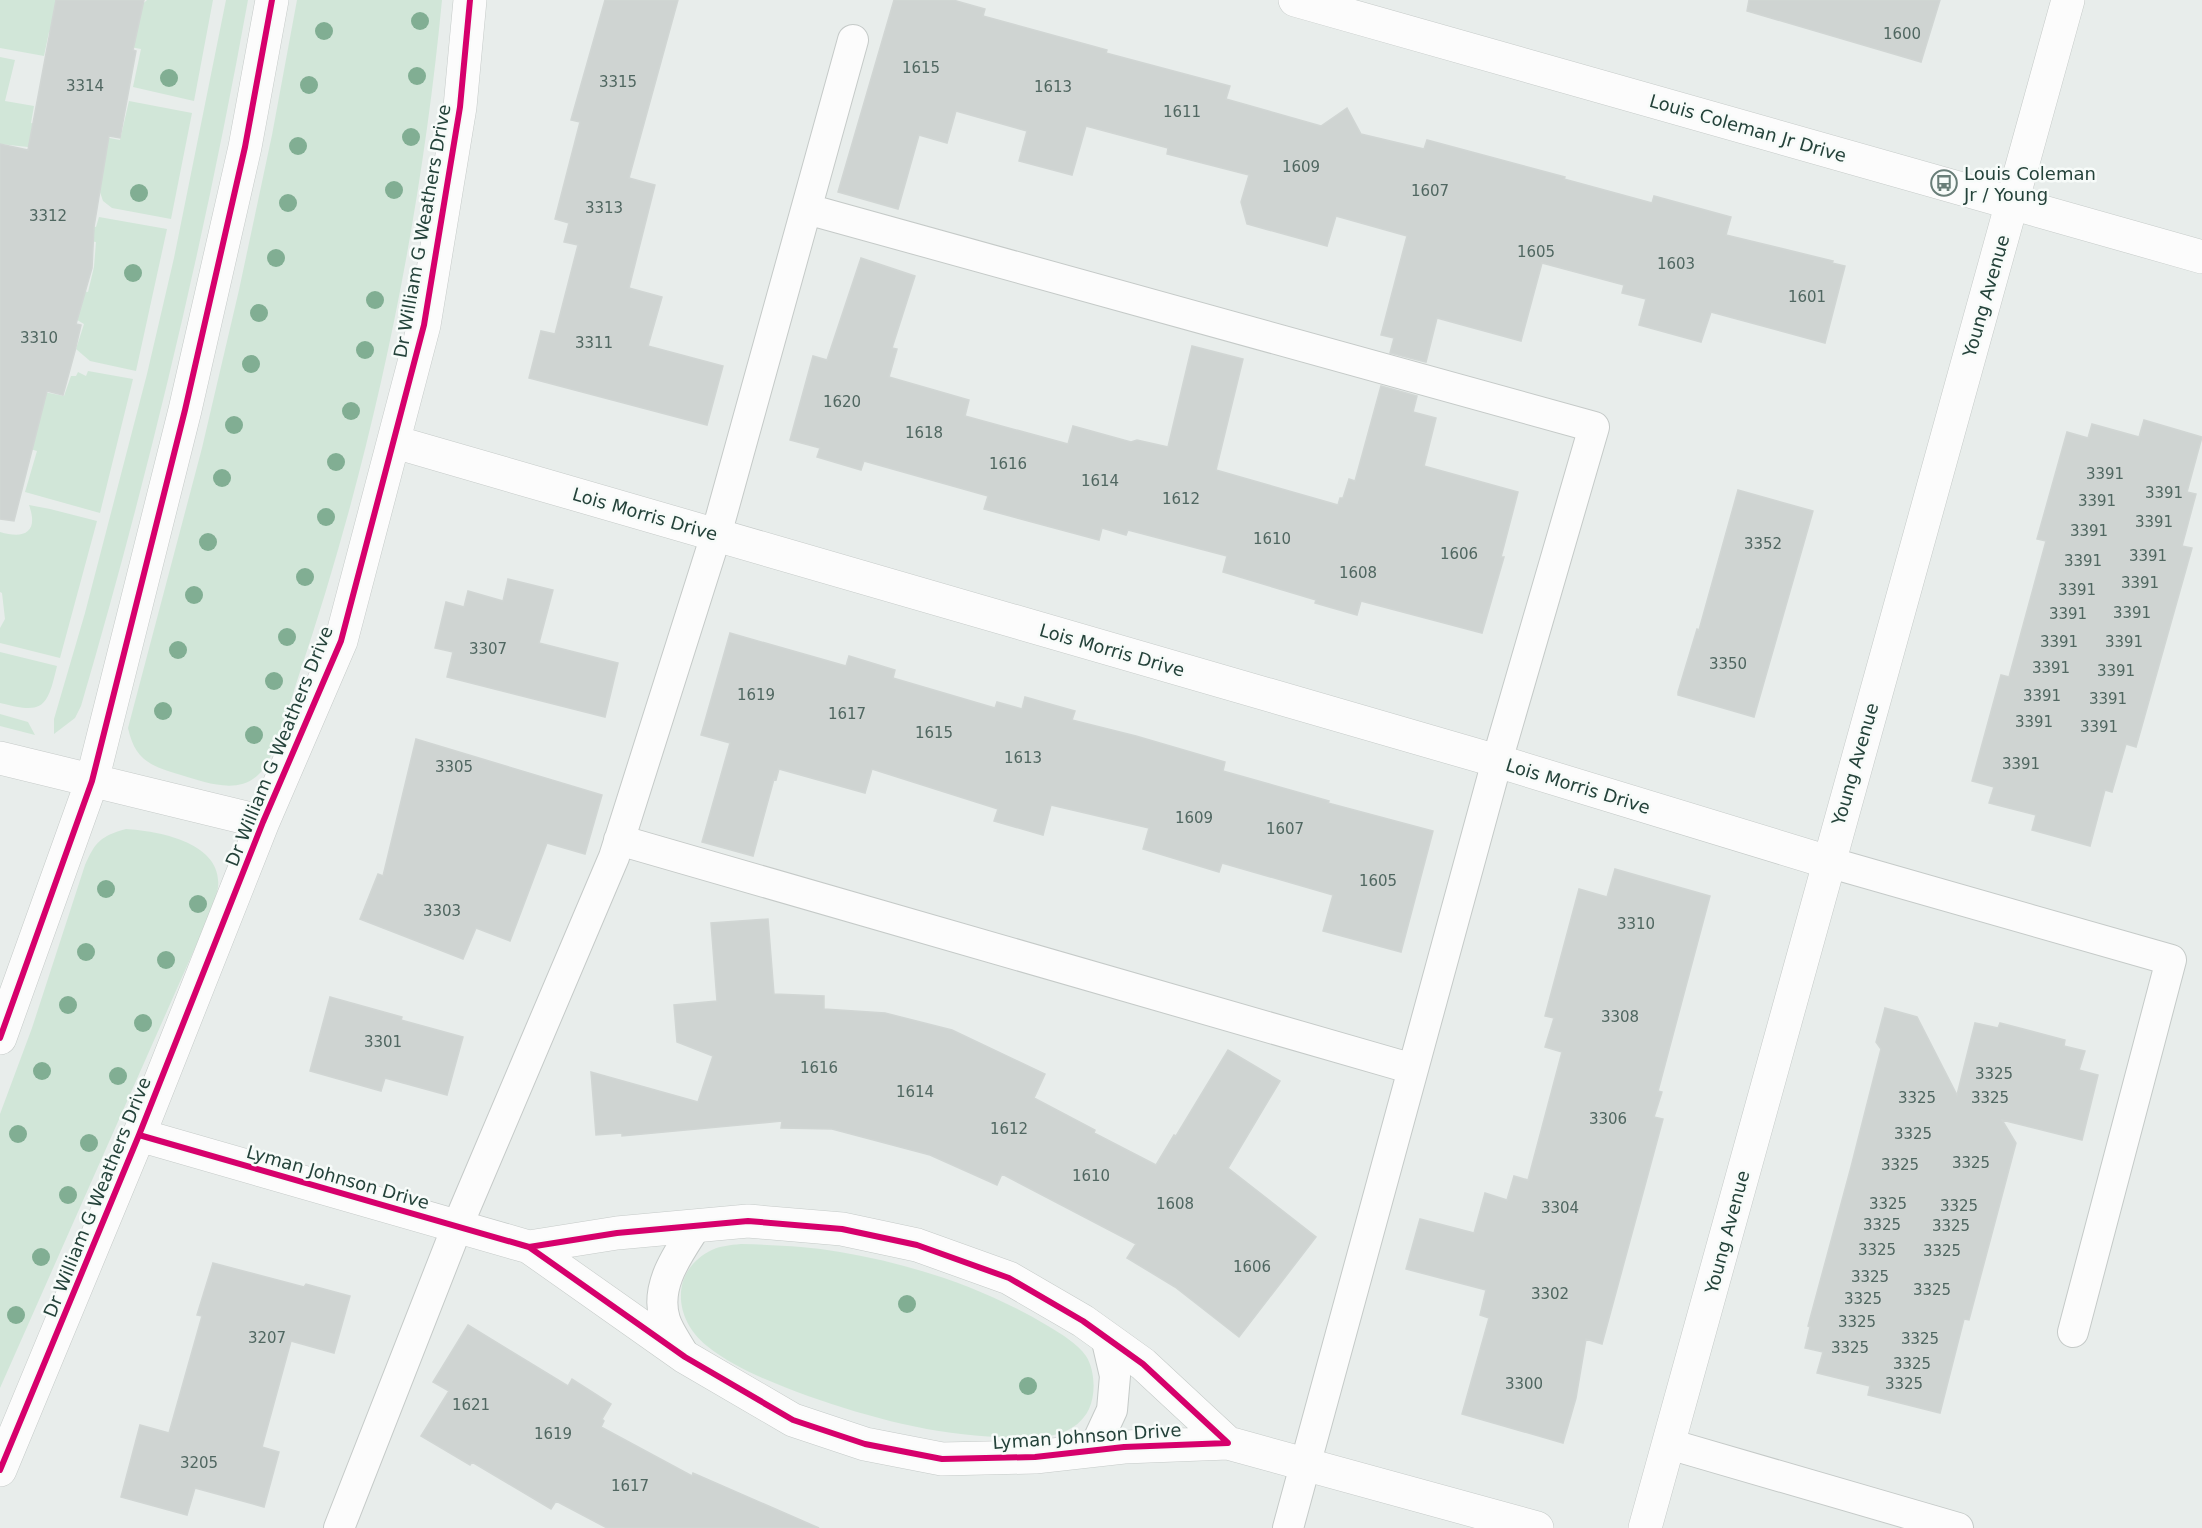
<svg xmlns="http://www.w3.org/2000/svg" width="2202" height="1528" font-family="'DejaVu Sans',sans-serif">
<rect width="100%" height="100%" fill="#e8edeb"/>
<!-- green -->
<path fill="#d1e6d8" d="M0,0H84L135,11L147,0H213L194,101L133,87L141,49L49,32L44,56L0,48Z
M226,0H248C205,238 149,474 81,706L75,718L54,734V719L85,613L147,374L174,258Z
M297,0H442C420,230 372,459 298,678C290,702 276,759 258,775C237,795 205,782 181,775C150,766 135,760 128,728L202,448L239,290L272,135Z
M0,57L15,60L5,101L34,106L31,123L120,140L129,101L192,113L171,219L112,208L103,201L100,192L93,189L98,162L28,147L0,144Z
M99,217L167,229L136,371L90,361L76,349L84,324L0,275L88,292L94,267L96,242L82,240L84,224L96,227Z
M88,371L133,379L100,513L25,492L37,451L0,440V383L64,396L71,376H76L78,372L86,376Z
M29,505L50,509L97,521L60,658L0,643V628L5,619L2,593L0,592V532C24,539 39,533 29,505Z
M0,652L57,666C47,709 43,714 0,703Z
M0,714L28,722L35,735L0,726Z
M126,829C159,831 223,843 218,887C216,900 210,912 206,923L0,1388V1114L32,1028L85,865C95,842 101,836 126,829Z
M741,1244C774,1245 807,1246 840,1252C912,1264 985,1288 1048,1326C1061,1334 1077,1343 1086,1356C1095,1370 1096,1394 1089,1409C1073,1442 1030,1438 1000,1437C934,1435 871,1418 808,1396C773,1383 736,1369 707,1346C675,1321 669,1274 708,1252C718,1246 730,1245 741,1244Z"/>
<!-- building -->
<path fill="#cfd4d2" stroke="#d1d6d4" stroke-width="1.5" d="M56,0H144L133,50L136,51L120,138L109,136L94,227L92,268L76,324L81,325L75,351L63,395L47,391L14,521L0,519V144L28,150Z
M605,0H678L629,178L655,185L629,288L662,297L648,346L723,366L707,425L529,378L541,331L555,334L578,245L564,242L569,223L555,219L580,122L571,120Z
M894,0H953L985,9L983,16L1107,50L1106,53L1230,86L1226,99L1321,126L1347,108L1361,134L1424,149L1427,140L1565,177L1564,179L1652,203L1654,196L1731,217L1726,235L1833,261L1832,263L1845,266L1825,343L1711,312L1701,342L1639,325L1646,299L1622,293L1624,285L1542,263L1521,341L1437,318L1426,362L1390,353L1394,338L1381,335L1407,236L1336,216L1327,246L1247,224L1241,202L1249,175L1167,154L1168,148L1086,126L1072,175L1019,161L1027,131L956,111L947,143L919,135L898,209L838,192Z
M1749,0H1940L1921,62L1747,11Z
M861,258L915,276L892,348L897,349L889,377L969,400L965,416L1068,444L1073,426L1131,442L1137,440L1168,447L1192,346L1243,359L1216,470L1338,505L1340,498H1343L1349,479L1355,481L1381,386L1417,396L1413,412L1436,418L1424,466L1518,492L1501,557H1504L1482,633L1361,601L1357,615L1315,603L1316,600L1223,572L1227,556L1128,530L1126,535L1102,528L1099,540L984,509L988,496L864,461L861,470L817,457L820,448L790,440L813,356L827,360Z
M2144,420L2202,437L2187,492L2196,494L2182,546L2192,548L2136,747L2126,744L2112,792L2105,790L2090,846L2032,830L2036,815L1989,803L1994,787L1972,781L2001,675L2009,677L2046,541L2037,539L2067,432L2088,438L2092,424L2139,437Z
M1738,490L1813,511L1754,717L1678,695V692L1697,629L1699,630Z
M508,579L553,590L539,643L618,663L605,717L447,677L453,652L435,648L446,602L464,607L468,591L503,601Z
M730,633L846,666L849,656L895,670L893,678L995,708L997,702L1022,709L1025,697L1075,711L1072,720L1136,736L1225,762L1223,771L1329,801L1328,803L1433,831L1401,952L1323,931L1333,895L1222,863L1219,872L1143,849L1149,828L1051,805L1043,835L994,821L998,809L872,769L865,793L779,769L776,780L774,779L753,856L702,842L730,743L701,735Z
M416,739L602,795L585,854L547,843L510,941L476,928L463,959L360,919L378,874L383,876Z
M1615,869L1710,896L1658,1091L1662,1092L1654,1117L1663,1119L1602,1344L1586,1339L1576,1398L1563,1443L1462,1414L1489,1318L1480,1315L1486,1290L1406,1269L1420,1219L1474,1233L1485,1193L1507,1200L1514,1176L1528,1180L1562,1052L1545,1047L1554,1018L1545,1016L1579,889L1607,897Z
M768,919L774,994L824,996V1009L885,1013L952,1030L1045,1074L1034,1098L1095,1130L1094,1133L1156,1165L1174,1135L1176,1136L1228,1050L1280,1081L1228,1168L1316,1237L1239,1337L1175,1287L1127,1258L1136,1244L1002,1174L997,1185L930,1155L832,1129L781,1128L782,1121L622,1136V1133L596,1135L591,1072L698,1102L713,1056L677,1042L674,1005L717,1001L711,923Z
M330,997L402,1017L401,1020L463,1037L447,1095L385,1078L381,1091L310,1071Z
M1885,1008L1917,1017L1957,1095L1975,1023L1998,1028L2000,1023L2065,1040L2064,1046L2085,1051L2079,1070L2098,1075L2082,1140L2002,1120L2016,1143L1969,1320L1964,1319L1940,1413L1868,1395L1870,1386L1817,1373L1823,1352L1805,1348L1810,1327L1808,1326L1851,1167L1881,1049L1876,1042Z
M213,1263L304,1287L306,1284L350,1296L334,1353L291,1341L262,1447L279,1452L264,1507L195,1488L187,1515L121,1497L140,1425L169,1433L202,1316L197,1315Z
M468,1325L568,1386L572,1379L611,1404L602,1419L604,1421L601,1427L692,1476L693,1473L819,1528H607L556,1501L551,1509L472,1462L470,1465L421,1436L449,1391L433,1382Z"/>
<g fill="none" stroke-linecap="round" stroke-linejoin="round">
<!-- lane casing -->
<g stroke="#c5cac8" stroke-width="32">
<path id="lane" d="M807,209L1594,427L1497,761L1288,1528
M619,840L1413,1069
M1828,862L2171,960L2073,1332
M685,1357C679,1345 669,1333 665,1320C654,1285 679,1253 696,1226
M1669,1444L1958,1528
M1093,1451L1112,1410L1115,1376L1106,1337
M339,1528L457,1227L614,857L716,535L853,40"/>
</g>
<!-- street casing -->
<g stroke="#c5cac8" stroke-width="34">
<path id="street" d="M1295,0L2202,257
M395,442L1497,761L1828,862
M0,758L263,822
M0,1038L92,781L185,410L245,147L272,0
M139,1135L529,1247L685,1357L793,1420L865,1444L942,1459L1035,1457L1124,1447L1228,1443L1143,1364L1083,1321L1009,1278L917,1245L842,1229L748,1221L617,1233L529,1247
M1228,1443L1537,1528
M0,1470L139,1135L263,822L341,641L424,325L460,107L470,0
M1645,1528L2068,0"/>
</g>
<!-- lane -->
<use href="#lane" stroke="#fcfcfc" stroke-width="30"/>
<!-- street -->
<use href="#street" stroke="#fcfcfc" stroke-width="33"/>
<!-- cycleway casing -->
<g stroke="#f7fbf9" stroke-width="10">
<path id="cycleway" d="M0,1038L92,781L185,410L245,147L272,0
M139,1135L529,1247L685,1357L793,1420L865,1444L942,1459L1035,1457L1124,1447L1228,1443L1143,1364L1083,1321L1009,1278L917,1245L842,1229L748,1221L617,1233L529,1247
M0,1470L139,1135L263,822L341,641L424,325L460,107L470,0"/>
</g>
<!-- cycleway -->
<use href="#cycleway" stroke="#d6006c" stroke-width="6"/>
</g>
<!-- trees -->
<g fill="#81ae93">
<circle cx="420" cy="21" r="9"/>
<circle cx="324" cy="31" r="9"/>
<circle cx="417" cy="76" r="9"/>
<circle cx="169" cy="78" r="9"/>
<circle cx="309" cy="85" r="9"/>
<circle cx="411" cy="137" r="9"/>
<circle cx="298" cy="146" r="9"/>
<circle cx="394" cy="190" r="9"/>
<circle cx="139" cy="193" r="9"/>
<circle cx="288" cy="203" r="9"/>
<circle cx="276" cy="258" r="9"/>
<circle cx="133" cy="273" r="9"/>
<circle cx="375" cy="300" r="9"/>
<circle cx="259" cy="313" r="9"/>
<circle cx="365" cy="350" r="9"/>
<circle cx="251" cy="364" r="9"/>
<circle cx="351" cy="411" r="9"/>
<circle cx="234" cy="425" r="9"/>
<circle cx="336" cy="462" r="9"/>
<circle cx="222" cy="478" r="9"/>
<circle cx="326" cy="517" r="9"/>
<circle cx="208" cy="542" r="9"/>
<circle cx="305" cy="577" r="9"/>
<circle cx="194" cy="595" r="9"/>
<circle cx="287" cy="637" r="9"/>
<circle cx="178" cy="650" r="9"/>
<circle cx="274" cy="681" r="9"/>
<circle cx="163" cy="711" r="9"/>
<circle cx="254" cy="735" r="9"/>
<circle cx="106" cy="889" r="9"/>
<circle cx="198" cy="904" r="9"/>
<circle cx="86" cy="952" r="9"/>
<circle cx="166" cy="960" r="9"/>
<circle cx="68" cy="1005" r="9"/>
<circle cx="143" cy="1023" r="9"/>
<circle cx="42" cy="1071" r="9"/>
<circle cx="118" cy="1076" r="9"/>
<circle cx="18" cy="1134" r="9"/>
<circle cx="89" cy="1143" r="9"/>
<circle cx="68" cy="1195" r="9"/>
<circle cx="41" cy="1257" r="9"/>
<circle cx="907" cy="1304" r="9"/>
<circle cx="16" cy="1315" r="9"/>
<circle cx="1028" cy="1386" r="9"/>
</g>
<!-- icons -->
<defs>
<g id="bus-ring" transform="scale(1.35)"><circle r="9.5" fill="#f7fbf9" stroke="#697e78" stroke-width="1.5"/><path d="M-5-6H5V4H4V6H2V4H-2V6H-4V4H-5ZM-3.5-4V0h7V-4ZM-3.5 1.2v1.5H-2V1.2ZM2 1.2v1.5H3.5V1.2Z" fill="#697e78"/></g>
</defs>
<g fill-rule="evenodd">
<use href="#bus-ring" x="1944" y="183"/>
</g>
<g text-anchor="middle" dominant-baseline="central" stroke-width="5" stroke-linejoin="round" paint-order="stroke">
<!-- number labels -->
<g font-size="15" fill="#506761">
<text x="1902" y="34">1600</text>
<text x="921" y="68">1615</text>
<text x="618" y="82">3315</text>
<text x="85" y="86">3314</text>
<text x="1053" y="87">1613</text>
<text x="1182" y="112">1611</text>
<text x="1301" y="167">1609</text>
<text x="1430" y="191">1607</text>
<text x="604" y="208">3313</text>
<text x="48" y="216">3312</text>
<text x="1536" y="252">1605</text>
<text x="1676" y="264">1603</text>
<text x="1807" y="297">1601</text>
<text x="39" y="338">3310</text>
<text x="594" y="343">3311</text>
<text x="842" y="402">1620</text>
<text x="924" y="433">1618</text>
<text x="1008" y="464">1616</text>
<text x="2105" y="474">3391</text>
<text x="1100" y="481">1614</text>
<text x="2164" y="493">3391</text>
<text x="1181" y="499">1612</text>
<text x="2097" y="501">3391</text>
<text x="2154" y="522">3391</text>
<text x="2089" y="531">3391</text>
<text x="1272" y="539">1610</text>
<text x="1763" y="544">3352</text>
<text x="1459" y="554">1606</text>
<text x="2148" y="556">3391</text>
<text x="2083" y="561">3391</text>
<text x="1358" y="573">1608</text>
<text x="2140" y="583">3391</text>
<text x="2077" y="590">3391</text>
<text x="2132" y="613">3391</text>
<text x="2068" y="614">3391</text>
<text x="2059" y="642">3391</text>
<text x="2124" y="642">3391</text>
<text x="488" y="649">3307</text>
<text x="1728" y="664">3350</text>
<text x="2051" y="668">3391</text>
<text x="2116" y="671">3391</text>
<text x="756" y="695">1619</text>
<text x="2042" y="696">3391</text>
<text x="2108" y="699">3391</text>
<text x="847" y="714">1617</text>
<text x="2034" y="722">3391</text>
<text x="2099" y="727">3391</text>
<text x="934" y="733">1615</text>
<text x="1023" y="758">1613</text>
<text x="2021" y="764">3391</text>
<text x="454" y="767">3305</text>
<text x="1194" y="818">1609</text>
<text x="1285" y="829">1607</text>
<text x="1378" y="881">1605</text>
<text x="442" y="911">3303</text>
<text x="1636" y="924">3310</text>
<text x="1620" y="1017">3308</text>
<text x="383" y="1042">3301</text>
<text x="819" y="1068">1616</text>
<text x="1994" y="1074">3325</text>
<text x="915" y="1092">1614</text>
<text x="1917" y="1098">3325</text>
<text x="1990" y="1098">3325</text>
<text x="1608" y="1119">3306</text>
<text x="1009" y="1129">1612</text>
<text x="1913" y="1134">3325</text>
<text x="1971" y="1163">3325</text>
<text x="1900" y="1165">3325</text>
<text x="1091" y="1176">1610</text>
<text x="1175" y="1204">1608</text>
<text x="1888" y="1204">3325</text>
<text x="1959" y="1206">3325</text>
<text x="1560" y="1208">3304</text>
<text x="1882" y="1225">3325</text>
<text x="1951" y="1226">3325</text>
<text x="1877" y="1250">3325</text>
<text x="1942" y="1251">3325</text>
<text x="1252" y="1267">1606</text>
<text x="1870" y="1277">3325</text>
<text x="1932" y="1290">3325</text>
<text x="1550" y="1294">3302</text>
<text x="1863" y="1299">3325</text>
<text x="1857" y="1322">3325</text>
<text x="267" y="1338">3207</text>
<text x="1920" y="1339">3325</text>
<text x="1850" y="1348">3325</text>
<text x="1912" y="1364">3325</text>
<text x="1524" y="1384">3300</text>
<text x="1904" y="1384">3325</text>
<text x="471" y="1405">1621</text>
<text x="553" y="1434">1619</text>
<text x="199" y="1463">3205</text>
<text x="630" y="1486">1617</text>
</g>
<!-- street labels -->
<g font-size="18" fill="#24423a" stroke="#f7fbf9">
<text transform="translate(1748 128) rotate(16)">Louis Coleman Jr Drive</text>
<text transform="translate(422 231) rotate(-80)">Dr William G Weathers Drive</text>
<text transform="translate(1986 296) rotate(-74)">Young Avenue</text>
<text transform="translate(645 514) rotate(16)">Lois Morris Drive</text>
<text transform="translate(1112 650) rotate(16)">Lois Morris Drive</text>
<text transform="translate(279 746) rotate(-68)">Dr William G Weathers Drive</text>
<text transform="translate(1855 764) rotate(-74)">Young Avenue</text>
<text transform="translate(1578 786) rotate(17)">Lois Morris Drive</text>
<text transform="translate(338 1177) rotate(16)">Lyman Johnson Drive</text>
<text transform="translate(97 1197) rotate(-68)">Dr William G Weathers Drive</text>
<text transform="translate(1727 1232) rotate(-75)">Young Avenue</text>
<text transform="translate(1087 1436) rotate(-4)">Lyman Johnson Drive</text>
</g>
<!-- poi labels -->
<g font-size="18" fill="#24423a" stroke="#f7fbf9" text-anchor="start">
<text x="1964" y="173">Louis Coleman<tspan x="1964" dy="21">Jr / Young</tspan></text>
</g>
</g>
</svg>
